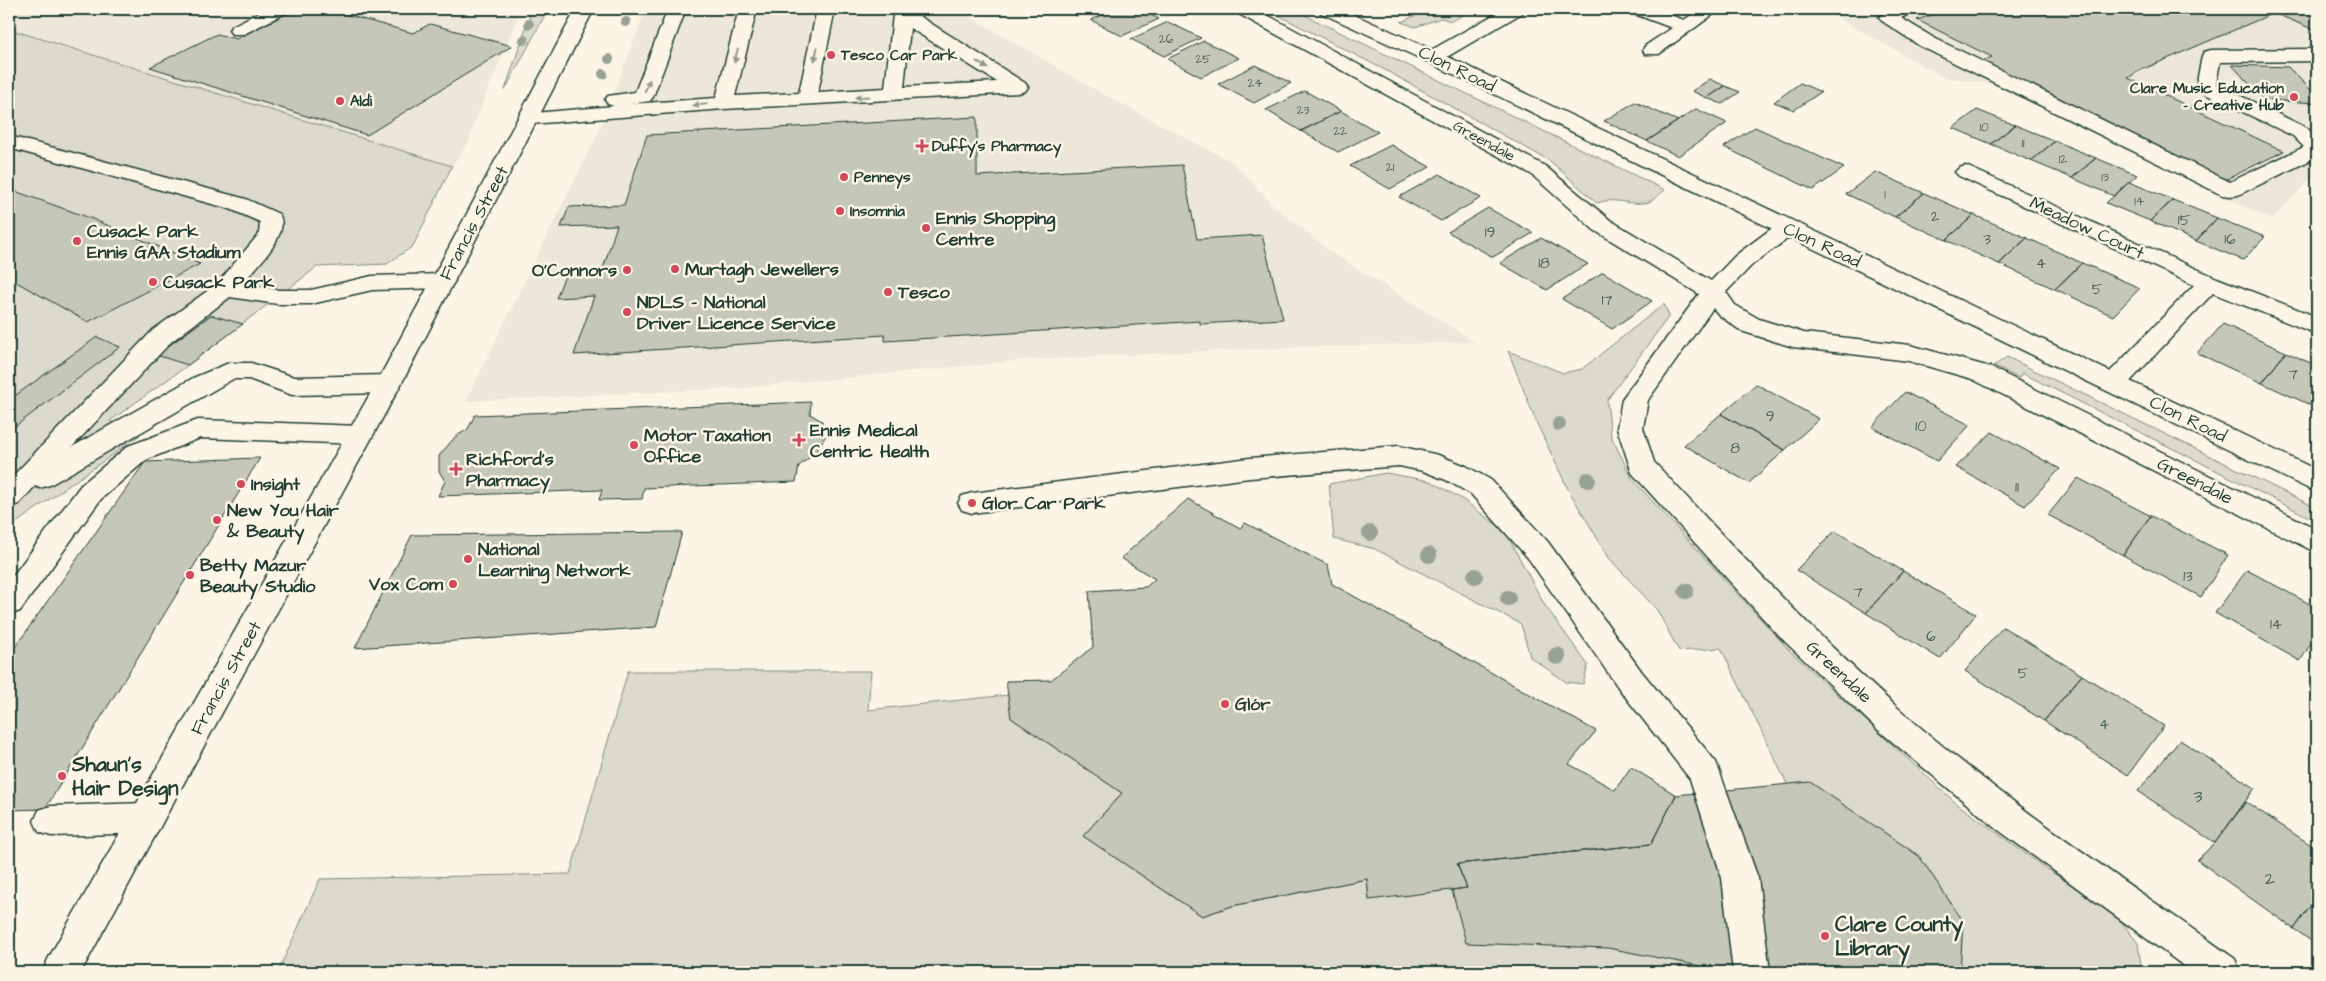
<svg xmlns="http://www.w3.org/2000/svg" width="2326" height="981" font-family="'Architects Daughter',sans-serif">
<rect width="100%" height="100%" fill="#fcf5e5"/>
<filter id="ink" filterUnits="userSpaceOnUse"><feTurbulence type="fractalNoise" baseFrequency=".02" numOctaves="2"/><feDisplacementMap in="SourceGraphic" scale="10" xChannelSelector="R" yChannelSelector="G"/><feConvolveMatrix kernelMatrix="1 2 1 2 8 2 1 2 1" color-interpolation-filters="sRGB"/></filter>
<g filter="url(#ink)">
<!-- built -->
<path fill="#ece7d8" d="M9,9H521L473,127L469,142L452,166L9,29Z
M646,9H957L1101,93L1232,162L1272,204L1332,253L1475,342L1250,349L1026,360L744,388L466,401L601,126Z
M1822,9H2317V172L2272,220L1991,84L1943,77Z"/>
<!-- green -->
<path fill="#dcdacc" stroke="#7e8c80" d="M532,9H554L558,15H545L505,90Z
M1266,9H1292L1665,190C1660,193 1654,200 1649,202C1631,207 1616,196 1597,203L1550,161L1385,70Z
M1430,9H1476L1451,21L1441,18L1415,27L1401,22Z
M9,29L452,166L413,246L387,264L317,267L188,365L110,421L140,435L9,528Z
M1664,304L1669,316L1607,400L1611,436L1633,480L1791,652L1956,803L2045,868L2113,911L2138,943L2142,972H1798L1784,930L1821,854L1721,648L1679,651L1657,610L1609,558L1568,489L1538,426L1508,351L1563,373L1582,369Z
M2007,357L2317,508V521L2022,373L2019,378L1994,366Z
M1386,473L1430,481L1462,499L1505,531L1544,604L1588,665L1583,684L1566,682L1530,657L1521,624L1375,549L1334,539L1329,484Z
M628,671H871L868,710L1008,695L1012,718L1122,793L1083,836L1202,916L1232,906L1367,879L1369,899L1651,844L1676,795L1716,932L1713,972H278L320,879L570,874Z"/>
<!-- building -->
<path fill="#c5c7b9" stroke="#1f3d34" d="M296,9H326L413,33L430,24L512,46L367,135L150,67L217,34L236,39Z
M1064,9H1093L1077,16Z
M1116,9H1139L1159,19L1122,36L1091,20Z
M1948,9H2317V31L2274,13L2139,71L2128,78L2284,151L2223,181L1980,62L1992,57L1917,20Z
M1168,22L1201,38L1164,56L1131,39Z
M1204,41L1239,58L1201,77L1167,59Z
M1255,65L1291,83L1254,103L1218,84Z
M2232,65L2288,67L2317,96V103L2264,100Z
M1710,79L1725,86L1707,98L1692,91Z
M1800,83L1821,92L1794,110L1774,102Z
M1725,86L1740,92L1722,104L1707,98Z
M1305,91L1341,111L1301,131L1266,110Z
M1635,102L1678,121L1647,141L1604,121Z
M1696,109L1727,123L1678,156L1647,141Z
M1977,110L2015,125L1991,144L1953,128Z
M1341,111L1378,132L1338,152L1301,131Z
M977,117V176L1182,165L1197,239L1262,235L1283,319L1200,324V321L885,341V335L574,355L594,296L556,298L566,273L602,272L617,225L561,227L569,207L624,205L647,135Z
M2015,125L2055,141L2031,161L1991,144Z
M1755,127L1844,168L1813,190L1724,147Z
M2055,141L2096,158L2072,178L2031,161Z
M1391,145L1430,167L1390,189L1350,166Z
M2096,158L2137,175L2114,196L2072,178Z
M1875,172L1924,193L1895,217L1846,194Z
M1440,174L1481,198L1441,221L1399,197Z
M2129,182L2173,200L2150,221L2106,203Z
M9,189L90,218L200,264L88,322L9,278Z
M1924,193L1974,215L1946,240L1895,217Z
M2173,200L2217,218L2196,241L2150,221Z
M1488,208L1533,233L1493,257L1448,232Z
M1974,215L2027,238L1999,264L1946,240Z
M2217,218L2265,237L2243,260L2196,241Z
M1541,238L1588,264L1547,290L1500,263Z
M2027,238L2082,263L2055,289L1999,264Z
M2082,263L2140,288L2113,316L2055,289Z
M1603,272L1652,301L1612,329L1562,299Z
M211,315L243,324L188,365L156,355Z
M2223,324L2286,352L2262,383L2197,353Z
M97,337L120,347L9,431V400Z
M2286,352L2317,366V408L2262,383Z
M1756,384L1819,419L1785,450L1721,414Z
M1905,392L1970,425L1937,461L1872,427Z
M811,402L810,414L822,421L825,437L815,453L799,466L796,482L644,488L642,499L599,500L602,490L438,496L445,481L439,471V456L455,437L468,429L475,415Z
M1721,414L1785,450L1749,483L1684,445Z
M1992,432L2060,469L2025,506L1956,467Z
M260,458L45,809L9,810V656L145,462Z
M2078,478L2151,516L2123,555L2048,515Z
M1188,499L1240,528L1245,523L1328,565L1332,584L1596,731L1569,764L1615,790L1631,767L1676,795L1651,844L1457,864L1467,888L1369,900L1367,879L1232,906L1202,916L1083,836L1122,793L1011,718L1006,681L1051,680L1093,647L1089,591L1146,587L1155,579L1121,558Z
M2151,516L2228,555L2201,597L2123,555Z
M1835,531L1903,571L1866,613L1796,570Z
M682,532L656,627L355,648L412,535Z
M2247,570L2317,608V634L2300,661L2215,613Z
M1903,571L1976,614L1940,659L1866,613Z
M2003,627L2082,675L2044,721L1965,671Z
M2082,675L2164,726L2128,775L2044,721Z
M2180,740L2255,788L2215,843L2138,791Z
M1810,782L1919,856L1963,921L1960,972H1731L1608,948L1466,943L1452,890L1467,888L1457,864L1651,844L1676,795Z
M2246,802L2317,849V897L2294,929L2197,860L2215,843Z
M2317,897V945L2294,929Z"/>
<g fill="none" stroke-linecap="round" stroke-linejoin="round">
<!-- lane casing -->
<g stroke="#1f3d34" stroke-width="3">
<path id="lane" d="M266,9H288L285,13L244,34H232L229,30L232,26Z
M668,9H686L653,97L650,101L630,104L716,98L739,9H757L735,96L799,93L817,9H835L818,92L885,88L893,15L890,9H908L1025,83L1028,87L1025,91L1018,93L724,109L530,124L523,122L520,118L523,114L614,106L608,104L605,100L608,96L635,92ZM910,28L997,82L904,87Z
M1891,9H1914L1911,13L1901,18L1934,38L2230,182L2304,147L2293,136L2199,91L2196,87L2202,56L2204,52L2211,50L2317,49V61L2220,62L2216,84L2307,128L2317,138V157L2238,195L2230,196L2222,195L1920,46L1882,21L1879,17Z
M9,136L246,199L279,214C292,234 254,269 242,284L278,290H311L372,276L443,274L451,276L455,281L451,286L443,288L372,290L311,304H278L230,297L171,342L72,447L193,378L229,363H251L294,377L388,375L397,378L401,384L397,390L388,393L292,395L249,379H233L50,485L40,488L35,486L19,504L9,507V480L153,330L217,284L259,234L260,222L230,209L9,148Z
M1399,446L1438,455L1466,466L1491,480L1548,542L1642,672L1716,762L1758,878L1770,972H1733L1722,878L1690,779L1620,690L1528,558L1471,494L1446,480L1423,471L1399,466L1250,478L972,513L962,510L958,503L962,496L972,493L1250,458Z
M147,803L159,807L164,818L159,829L147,833L51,836L39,832L34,821L39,810L51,806Z"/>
</g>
<!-- street casing -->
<g stroke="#1f3d34" stroke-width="3">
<path id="street" d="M1234,9H1256L1545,166L1610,220L1711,281L1736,255L1779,223L1787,221L1795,223L1798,228L1795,233L1752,265L1726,292L1735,305L1759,319L1804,333L1910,345L1990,367L2317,529V553L1972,379L1909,361L1793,347L1741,331L1719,315L1713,308L1648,400L1643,428L1654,462C1733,547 1811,631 1898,708C2003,801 2121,878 2235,959L2240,972H2192L1997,829L1877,729L1779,636L1632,473L1617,428L1622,399L1699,294L1594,230L1531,174L1237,13Z
M1504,9H1525L1522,13L1440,61H1426L1424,57L1426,53Z
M1629,9H1654L1684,20L1700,9H1712L1715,13L1659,54H1645L1643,50L1645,46L1672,28L1632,13Z
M1966,166L2217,278L2317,317V334L2213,293L2123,389L2114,392L2105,389L2101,383L2105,377L2194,285L1959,176L1955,172L1959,168Z
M198,420L360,426L369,428L373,435L369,442L360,444L200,438L146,460L101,499L20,611L9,615V581L81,485L128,446Z"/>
</g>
<!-- secondary casing -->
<g stroke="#1f3d34" stroke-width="3">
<path id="secondary" d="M576,9H594L407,373L81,972H43L48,959L382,373Z
M1318,9H1341L1440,53L2317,470V491L2307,488L1426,61L1321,13Z"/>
</g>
<!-- lane -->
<use href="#lane" fill="#fcf5e5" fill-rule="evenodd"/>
<!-- street -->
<use href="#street" fill="#fcf5e5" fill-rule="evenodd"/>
<!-- secondary -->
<use href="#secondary" fill="#fcf5e5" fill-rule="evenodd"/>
</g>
<!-- trees -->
<g fill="#97a194">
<circle cx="626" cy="22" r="5"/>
<circle cx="529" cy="24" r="5"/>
<circle cx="524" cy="40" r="5"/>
<circle cx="609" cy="59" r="5"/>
<circle cx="603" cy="74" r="5"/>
<circle cx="1559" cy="424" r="7"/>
<circle cx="1588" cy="480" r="8"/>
<circle cx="1370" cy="533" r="8"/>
<circle cx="1429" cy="555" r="8"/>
<circle cx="1475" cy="576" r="8"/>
<circle cx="1686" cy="591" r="8"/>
<circle cx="1508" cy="598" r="8"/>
<circle cx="1557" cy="656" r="9"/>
</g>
<!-- one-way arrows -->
<defs><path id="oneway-solid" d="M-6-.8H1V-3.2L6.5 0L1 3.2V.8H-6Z" transform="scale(1.25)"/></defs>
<g fill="#8e998c">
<use href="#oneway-solid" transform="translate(816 54) rotate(102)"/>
<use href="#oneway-solid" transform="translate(736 56) rotate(104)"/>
<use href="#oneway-solid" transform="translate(982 65) rotate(32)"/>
<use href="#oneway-solid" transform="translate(647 86) rotate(-69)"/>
<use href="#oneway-solid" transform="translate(862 97) rotate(177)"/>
<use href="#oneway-solid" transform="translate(700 105) rotate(175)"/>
</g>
</g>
<!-- markers -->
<g fill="#d1495b" stroke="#fcf5e5" stroke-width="2">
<circle cx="831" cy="55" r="5"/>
<circle cx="2294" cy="97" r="5"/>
<circle cx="340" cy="101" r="5"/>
<path d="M919.5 138.5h5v5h5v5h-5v5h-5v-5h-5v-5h5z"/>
<circle cx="844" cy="177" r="5"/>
<circle cx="840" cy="211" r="5"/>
<circle cx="926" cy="228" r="5"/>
<circle cx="77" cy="241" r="5"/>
<circle cx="675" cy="269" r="5"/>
<circle cx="627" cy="270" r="5"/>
<circle cx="153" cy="282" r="5"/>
<circle cx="888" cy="292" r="5"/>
<circle cx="627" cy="312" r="5"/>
<path d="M796.5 432.5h5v5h5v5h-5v5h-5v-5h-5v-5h5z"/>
<circle cx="634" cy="445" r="5"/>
<path d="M453.5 461.5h5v5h5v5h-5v5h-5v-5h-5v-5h5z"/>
<circle cx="241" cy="484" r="5"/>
<circle cx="972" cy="503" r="5"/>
<circle cx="217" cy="520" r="5"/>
<circle cx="468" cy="559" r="5"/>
<circle cx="190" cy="575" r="5"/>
<circle cx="453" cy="584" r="5"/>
<circle cx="1225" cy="704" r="5"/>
<circle cx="62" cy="776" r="5"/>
<circle cx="1825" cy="936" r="5"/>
</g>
<g text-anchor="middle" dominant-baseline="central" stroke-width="5" stroke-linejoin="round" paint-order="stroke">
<!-- far-number labels -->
<g font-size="12" fill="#486055">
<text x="1166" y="39">26</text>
<text x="1203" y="59">25</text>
<text x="1255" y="83">24</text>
<text x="1303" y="110">23</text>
<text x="1984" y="127">10</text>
<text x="1340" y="131">22</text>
<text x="2023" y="143">11</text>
<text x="2063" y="159">12</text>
<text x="1390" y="167">21</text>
<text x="2105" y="177">13</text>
<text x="1885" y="194">1</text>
<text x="2139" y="201">14</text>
</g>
<!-- far-poi labels -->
<g font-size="15" font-weight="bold" fill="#1f3d34" stroke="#fcf5e5" text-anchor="start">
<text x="841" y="55">Tesco Car Park</text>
<text x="2284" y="88" text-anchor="end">Clare Music Education<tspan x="2284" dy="17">- Creative Hub</tspan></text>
<text x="350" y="101">Aldi</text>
<text x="932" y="146">Duffy's Pharmacy</text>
<text x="854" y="177">Penneys</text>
<text x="850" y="211">Insomnia</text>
</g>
<!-- far-street labels -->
<g font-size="15" fill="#1f3d34" stroke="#fcf5e5">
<text transform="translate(1484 141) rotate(29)">Greendale</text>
</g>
<!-- number labels -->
<g font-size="15" fill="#486055">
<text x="1935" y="216">2</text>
<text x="2184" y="220">15</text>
<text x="1490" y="232">19</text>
<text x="1987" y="239">3</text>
<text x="2230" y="239">16</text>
<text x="1544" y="263">18</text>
<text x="2041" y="263">4</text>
<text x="2097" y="289">5</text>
<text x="1607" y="300">17</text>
<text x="2293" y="374">7</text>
<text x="1770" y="416">9</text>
<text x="1921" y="426">10</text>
<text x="1735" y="448">8</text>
<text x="2017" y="487">11</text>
<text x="2188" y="576">13</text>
<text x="1858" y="592">7</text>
<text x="2276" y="624">14</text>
<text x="1931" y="636">6</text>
<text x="2023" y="673">5</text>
<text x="2104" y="724">4</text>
</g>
<!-- street labels -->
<g font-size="18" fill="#1f3d34" stroke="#fcf5e5">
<text transform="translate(1457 69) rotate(26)">Clon Road</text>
<text transform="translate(474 223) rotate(-62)">Francis Street</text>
<text transform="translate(2087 228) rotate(25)">Meadow Court</text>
<text transform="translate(1822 245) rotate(25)">Clon Road</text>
<text transform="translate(2188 419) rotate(26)">Clon Road</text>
<text transform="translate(2195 481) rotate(27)">Greendale</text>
<text transform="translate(1839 672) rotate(43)">Greendale</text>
<text transform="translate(226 678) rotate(-61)">Francis Street</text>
</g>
<!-- poi labels -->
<g font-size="18" font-weight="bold" fill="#1f3d34" stroke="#fcf5e5" text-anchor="start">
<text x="936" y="218">Ennis Shopping<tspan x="936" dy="21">Centre</tspan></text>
<text x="87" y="231">Cusack Park<tspan x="87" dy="21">Ennis GAA Stadium</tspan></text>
<text x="685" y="269">Murtagh Jewellers</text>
<text x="617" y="270" text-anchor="end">O'Connors</text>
<text x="163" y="282">Cusack Park</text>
<text x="898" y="292">Tesco</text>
<text x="637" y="302">NDLS - National<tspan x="637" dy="21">Driver Licence Service</tspan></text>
<text x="810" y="430">Ennis Medical<tspan x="810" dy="21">Centric Health</tspan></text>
<text x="644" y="435">Motor Taxation<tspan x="644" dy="21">Office</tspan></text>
<text x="466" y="459">Richford's<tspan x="466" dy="21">Pharmacy</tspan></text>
<text x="251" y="484">Insight</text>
<text x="982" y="503">Glor Car Park</text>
<text x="227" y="510">New You Hair<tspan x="227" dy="21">&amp; Beauty</tspan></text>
<text x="478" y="549">National<tspan x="478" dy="21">Learning Network</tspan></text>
<text x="200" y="565">Betty Mazur<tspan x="200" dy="21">Beauty Studio</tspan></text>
<text x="443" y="584" text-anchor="end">Vox Com</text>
<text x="1235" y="704">Glór</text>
</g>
<!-- near-number labels -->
<g font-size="18" fill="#486055">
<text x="2198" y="796">3</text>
<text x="2270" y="878">2</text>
</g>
<!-- near-poi labels -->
<g font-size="21" font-weight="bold" fill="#1f3d34" stroke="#fcf5e5" text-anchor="start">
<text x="72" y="764">Shaun's<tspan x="72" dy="24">Hair Design</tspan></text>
<text x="1835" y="924">Clare County<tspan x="1835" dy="24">Library</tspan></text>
</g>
</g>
<!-- margin -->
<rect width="2326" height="981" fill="none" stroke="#fcf5e5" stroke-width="30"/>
<rect x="15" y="15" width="2296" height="951" fill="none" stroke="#1f3d34" stroke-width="2" filter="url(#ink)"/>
</svg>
